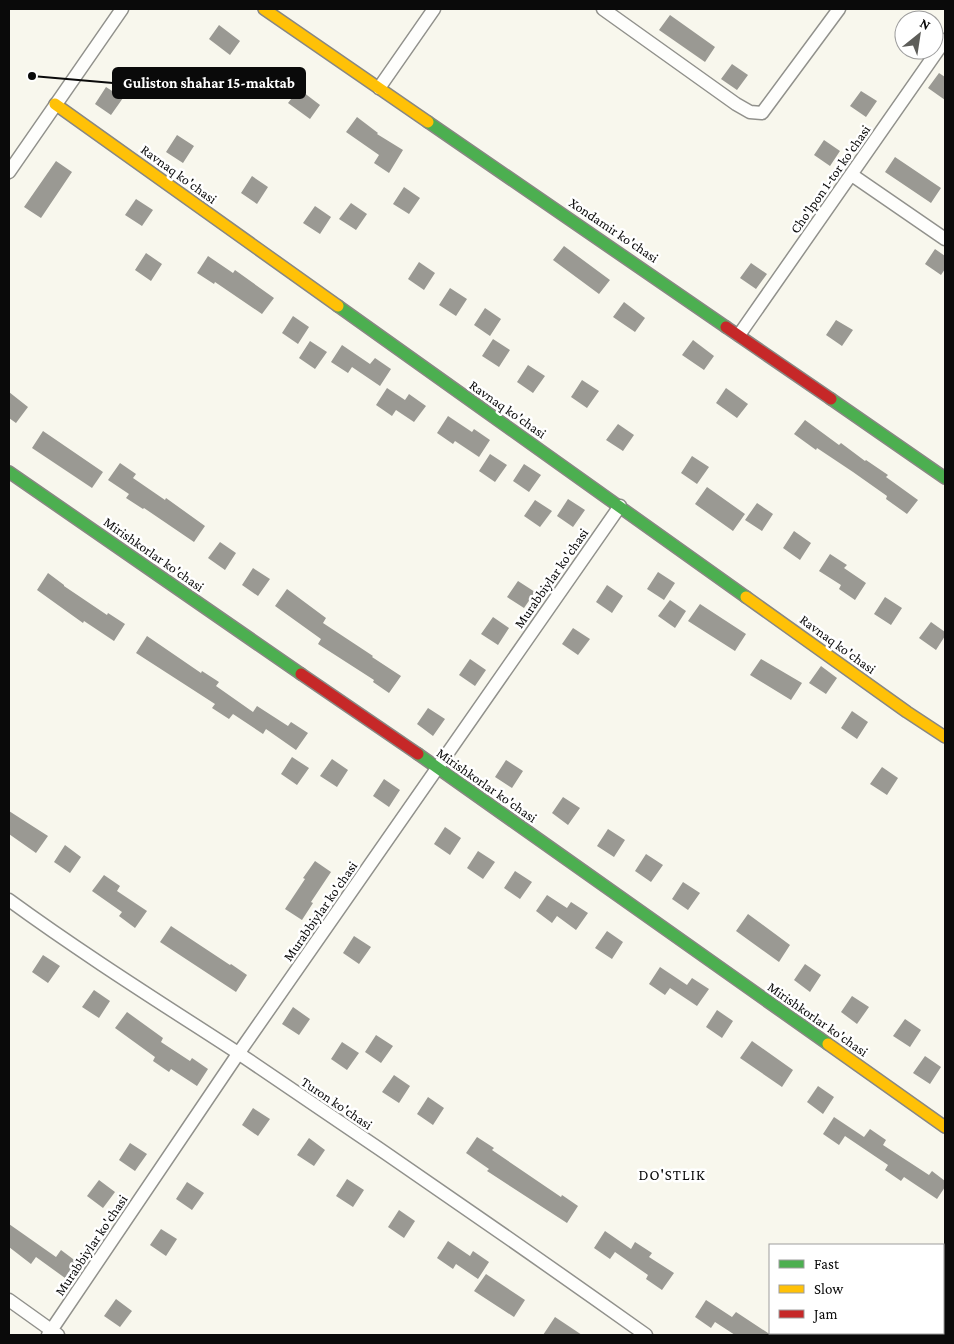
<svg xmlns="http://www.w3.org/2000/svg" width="954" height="1344" font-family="'Crimson Pro',serif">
<rect width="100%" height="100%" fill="#f8f7ed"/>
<!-- building -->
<path fill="#9a9993" d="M670,15L715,47L705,62L659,30Z
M219,25L240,41L230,55L209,39Z
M732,64L748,75L737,90L721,79Z
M939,73L945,77V100L928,88Z
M106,87L123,98L111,115L95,104Z
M299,89L320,105L310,119L288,103Z
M861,91L877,101L866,117L850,106Z
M357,117L378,133L377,134L403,150L389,173L374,163L379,155L346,132Z
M177,135L194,146L183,163L166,152Z
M824,140L840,151L830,166L814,155Z
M895,157L941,188L931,203L885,172Z
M56,161L72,172L41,218L24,207Z
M252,176L268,187L257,204L241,193Z
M404,187L420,198L409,214L393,204Z
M136,199L153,210L142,226L125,215Z
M351,203L367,214L356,230L339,219Z
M315,206L331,217L320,234L303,223Z
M564,246L610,280L599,294L553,260Z
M935,249L945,256V269L941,275L925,264Z
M146,253L162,264L151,281L135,270Z
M208,256L233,273L235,270L274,298L262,314L215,282L214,284L197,273Z
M419,262L435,273L424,290L408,279Z
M751,263L767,274L756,289L740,278Z
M450,288L467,299L456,316L439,305Z
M624,302L645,318L635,332L613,317Z
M485,308L501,319L490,336L474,325Z
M293,316L309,327L298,344L282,333Z
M836,320L853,330L842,346L826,335Z
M493,339L510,350L499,367L482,356Z
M693,340L714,356L704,370L682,355Z
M310,341L327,352L315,369L299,358Z
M342,345L370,364L375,358L391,369L380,386L352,367L348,373L331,362Z
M528,365L545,376L533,393L517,382Z
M582,380L599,391L587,408L571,397Z
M387,388L405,400L409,394L426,406L414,422L396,410L392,416L376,405Z
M726,388L748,404L737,418L716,403Z
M9,392L28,407L16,423L9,418Z
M448,416L472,432L474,429L490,440L479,457L455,441L453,444L437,433Z
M805,420L839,445L841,443L865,461L866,460L888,475L886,477L918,500L907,514L886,499L887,496L853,472L817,448L816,450L794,434Z
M618,424L634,435L623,451L606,440Z
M43,431L103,472L92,488L32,448Z
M490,454L507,465L495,482L479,471Z
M692,456L709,467L697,484L681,473Z
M120,463L136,474L133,478L165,500L166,498L205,526L194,542L144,508L143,509L126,498L129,494L108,480Z
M524,464L541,475L529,492L513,481Z
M707,487L745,514L733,531L695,504Z
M568,499L585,510L573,527L557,516Z
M535,500L552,511L540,527L524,516Z
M757,503L773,514L762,531L745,520Z
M794,531L811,543L800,560L783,548Z
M220,542L236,553L225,570L208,558Z
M830,554L847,565L844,568L866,583L855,600L839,589L841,585L819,571Z
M253,568L270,579L258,596L242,585Z
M658,572L675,583L664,600L647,589Z
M48,573L64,585V586L107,615L108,613L125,624L114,641L84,621L83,623L37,590Z
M518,581L535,592L524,608L507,597Z
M607,585L623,596L612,613L596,602Z
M287,589L326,618L323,623L373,656L372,657L401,676L389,693L373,682L374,680L318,644L321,639L275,606Z
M885,597L902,608L891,625L874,614Z
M670,600L686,611L675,628L658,616Z
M700,604L746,634L735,651L688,621Z
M493,617L509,628L498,645L481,634Z
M931,622L945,632V636L936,650L919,638Z
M573,628L590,639L578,655L562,644Z
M147,636L201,673L202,671L219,682L216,686L253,712L257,706L288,726L291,722L308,733L296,750L266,729L263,734L233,714L229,719L212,708L215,704L136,653Z
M470,659L486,670L475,686L459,675Z
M761,659L802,683L791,700L750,675Z
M821,666L837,678L826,694L809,683Z
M428,708L445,719L433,736L417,724Z
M852,711L868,722L857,739L841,728Z
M292,757L309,768L297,785L281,774Z
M332,759L348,770L337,787L320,776Z
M506,760L523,771L512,788L495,777Z
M882,767L898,778L887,795L870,784Z
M384,779L400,790L389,807L373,796Z
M563,797L580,808L568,825L552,813Z
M9,811L48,836L36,853L9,834Z
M445,827L461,838L450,855L434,844Z
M608,829L625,840L614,857L597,846Z
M65,845L81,857L70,873L54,862Z
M478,851L495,862L483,879L467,868Z
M646,854L663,865L651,882L635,871Z
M315,861L331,872L311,902L313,903L302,920L285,909L305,879L303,878Z
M515,871L532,882L520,899L504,888Z
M104,875L120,886L117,891L147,911L135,928L119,916L122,912L92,891Z
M683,882L700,893L688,910L672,899Z
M547,895L567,908L571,902L588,913L576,930L557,916L552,923L536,911Z
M748,914L790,945L779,962L736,931Z
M171,926L230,965L231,964L247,975L236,992L160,942Z
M607,931L623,942L612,959L595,948Z
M354,936L371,947L359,964L343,953Z
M43,955L60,966L48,983L32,972Z
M805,964L821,975L810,992L794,980Z
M660,967L687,985L692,978L709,989L697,1006L670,988L665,995L649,984Z
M94,990L110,1001L99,1018L82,1007Z
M852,996L869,1007L857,1024L841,1012Z
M293,1007L310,1019L299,1035L282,1024Z
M717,1010L733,1021L722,1038L706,1027Z
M127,1012L163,1038L161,1042L190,1061L192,1058L208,1069L197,1086L171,1069L169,1072L153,1061L155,1057L115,1028Z
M905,1019L921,1030L910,1047L893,1036Z
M376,1035L393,1046L381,1063L365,1052Z
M752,1041L793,1070L782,1087L740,1058Z
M342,1042L359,1053L347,1070L331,1059Z
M925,1056L941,1067L930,1084L913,1073Z
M394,1075L410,1086L399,1103L382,1092Z
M818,1086L834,1097L823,1114L807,1102Z
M428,1097L444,1108L433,1125L417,1114Z
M253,1108L270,1119L258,1136L242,1125Z
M834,1117L864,1137L870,1129L886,1140L883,1145L929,1175L932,1171L945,1181V1187L937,1199L904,1177L901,1181L885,1170L888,1165L845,1136L839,1145L823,1134Z
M477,1137L494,1148L492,1150L561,1197L562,1195L578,1206L567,1223L487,1171L489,1169L466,1153Z
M309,1138L325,1150L314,1166L297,1155Z
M130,1143L147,1154L135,1171L119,1160Z
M347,1179L364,1190L353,1207L336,1196Z
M99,1180L115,1192L103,1208L87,1196Z
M187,1182L204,1193L192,1210L176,1199Z
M399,1210L415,1221L404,1238L388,1227Z
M9,1224L56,1257L61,1250L77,1262L65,1278L36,1257L31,1264L9,1247Z
M161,1229L177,1239L166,1256L150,1245Z
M605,1231L631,1249L635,1242L652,1253L649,1257L674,1273L662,1290L646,1279L648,1275L615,1252L610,1259L594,1248Z
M448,1241L470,1256L473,1251L489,1262L478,1279L456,1264L453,1269L437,1258Z
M486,1274L525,1300L514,1317L474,1291Z
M116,1299L132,1311L120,1327L104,1316Z
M706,1300L732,1317L736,1312L771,1335H735L715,1322L711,1328L695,1317Z
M555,1317L582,1335H543Z"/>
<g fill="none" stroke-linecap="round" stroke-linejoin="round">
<!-- street casing -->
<g stroke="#91918c" stroke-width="15">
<path id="street" d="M603,9L736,104L750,112L762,113L839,9
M379,88L434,9
M9,172L122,9
M852,175L945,239
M739,335L945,40
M9,900C83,954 161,1003 238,1053C375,1145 511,1239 646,1335
M943,1276L945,1272
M9,1300L58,1335
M48,1335L238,1054L620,506
M902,1335L904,1333"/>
</g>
<!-- fast casing -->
<g stroke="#888783" stroke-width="14">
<path id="fast" d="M428,122L726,327
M338,306L746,597
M831,399L945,478
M9,472L301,674
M418,754L828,1044"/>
</g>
<!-- slow casing -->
<g stroke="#888783" stroke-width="14">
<path id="slow" d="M264,9L428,122
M55,104L338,306
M746,597L907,712L945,737
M828,1044L945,1127"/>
</g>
<!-- jam casing -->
<g stroke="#888783" stroke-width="14">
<path id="jam" d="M726,327L831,399
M301,674L418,754"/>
</g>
<!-- street -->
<use href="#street" stroke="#fefefc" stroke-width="12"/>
<!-- fast -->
<use href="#fast" stroke="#4caf50" stroke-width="11"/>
<!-- slow -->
<use href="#slow" stroke="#ffc107" stroke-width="11"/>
<!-- jam -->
<use href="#jam" stroke="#c62828" stroke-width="11"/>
</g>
<g text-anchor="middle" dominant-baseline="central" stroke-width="5" stroke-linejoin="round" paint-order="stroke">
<!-- street labels -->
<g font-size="14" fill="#0a0a0a" stroke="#fff">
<text transform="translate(179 174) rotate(36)">Ravnaq ko'chasi</text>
<text transform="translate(830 179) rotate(-55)">Cho'lpon 1-tor ko'chasi</text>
<text transform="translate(614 230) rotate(34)">Xondamir ko'chasi</text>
<text transform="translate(508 409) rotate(35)">Ravnaq ko'chasi</text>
<text transform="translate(154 554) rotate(35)">Mirishkorlar ko'chasi</text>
<text transform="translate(551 578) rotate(-55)">Murabbiylar ko'chasi</text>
<text transform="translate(838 644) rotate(36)">Ravnaq ko'chasi</text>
<text transform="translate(487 785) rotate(35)">Mirishkorlar ko'chasi</text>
<text transform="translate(320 911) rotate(-55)">Murabbiylar ko'chasi</text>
<text transform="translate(818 1019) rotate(35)">Mirishkorlar ko'chasi</text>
<text transform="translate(337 1103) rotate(34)">Turon ko'chasi</text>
<text transform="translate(91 1245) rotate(-56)">Murabbiylar ko'chasi</text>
</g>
<!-- neighbourhood labels -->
<g font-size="15" letter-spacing="1" fill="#0a0a0a" stroke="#fff">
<text x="672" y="1175">DO'STLIK</text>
</g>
</g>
<!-- callouts -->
<path fill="none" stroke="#0a0a0a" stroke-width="2" d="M32 76L113 83"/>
<circle fill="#0a0a0a" stroke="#fff" stroke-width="2" cx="32" cy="76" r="5"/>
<rect fill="#0a0a0a" stroke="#0a0a0a" stroke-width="2" x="113" y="68" width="192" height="30" rx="5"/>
<g font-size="15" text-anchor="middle" font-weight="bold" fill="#fff">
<text x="209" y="88">Guliston shahar 15-maktab</text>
</g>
<!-- border -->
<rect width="954" height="1344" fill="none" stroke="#0a0a0a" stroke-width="20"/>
<!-- legend -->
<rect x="769" y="1244" width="175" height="90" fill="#ffffff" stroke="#9d9d9d"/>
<rect x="779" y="1260" width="25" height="8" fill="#4caf50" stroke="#9d9d9d"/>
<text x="814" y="1269" font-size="15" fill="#0a0a0a">Fast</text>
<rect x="779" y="1285" width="25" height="8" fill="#ffc107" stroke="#9d9d9d"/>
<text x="814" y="1294" font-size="15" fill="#0a0a0a">Slow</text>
<rect x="779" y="1310" width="25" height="8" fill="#c62828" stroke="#9d9d9d"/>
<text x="814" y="1319" font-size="15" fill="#0a0a0a">Jam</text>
<!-- north arrow -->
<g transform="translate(919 35) rotate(30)"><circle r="24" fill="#ffffff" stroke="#9d9d9d"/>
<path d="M0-4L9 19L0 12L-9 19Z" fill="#5d5d59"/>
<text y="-8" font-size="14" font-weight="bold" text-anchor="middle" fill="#0a0a0a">N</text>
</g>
</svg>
